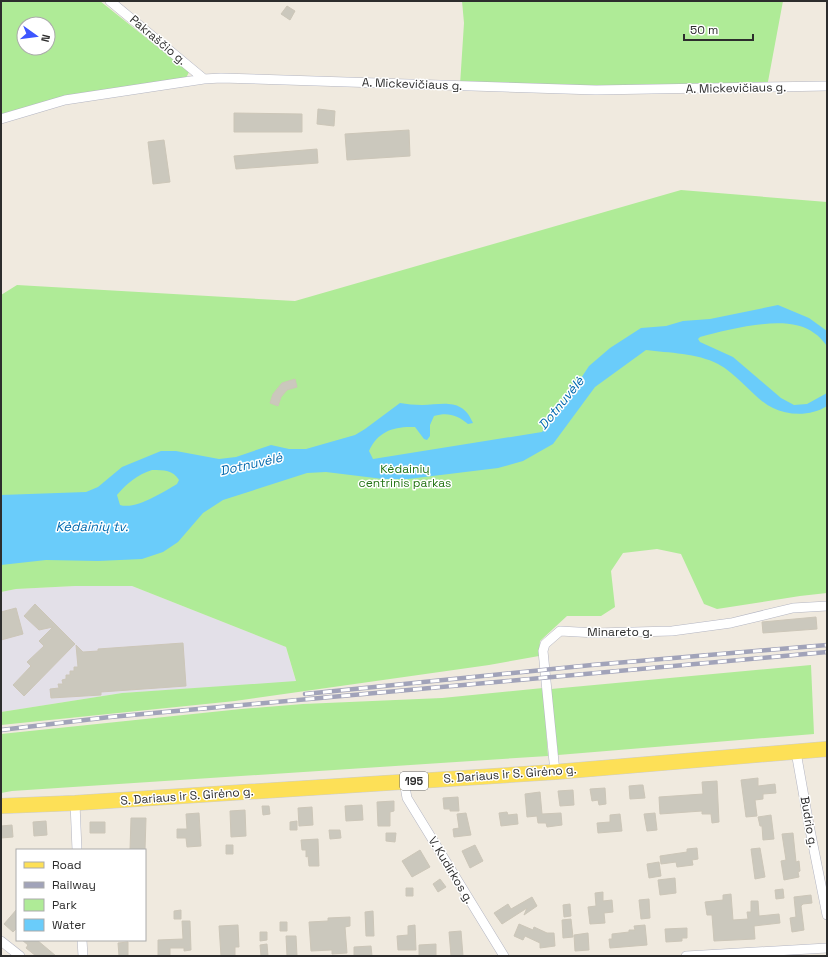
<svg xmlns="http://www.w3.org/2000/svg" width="828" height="957" font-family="'Space Grotesk',sans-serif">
<rect width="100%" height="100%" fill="#f0eadf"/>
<!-- industrial -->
<path fill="#e3e0e8" d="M75,586H132L286,647L296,682L122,693L1,712V592L16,589Z"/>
<!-- green -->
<path fill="#afeb97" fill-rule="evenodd" d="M1,1H100L189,72L186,78L1,115ZM24,24H48V48H24Z
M462,1H783L767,87L460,85L464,23Z
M681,190L827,202V593L800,596L717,609L704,604L681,554L657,549L623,553L611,571L615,607L601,616H567L540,641L539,656L489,665L235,701L1,725V712L122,693L296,681L286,647L132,586H75L16,589L1,592V295L17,285L295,301Z
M811,665L814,734L558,755L551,689Z
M543,688L548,756L12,791L1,793V734L241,709L303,704L442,698Z"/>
<!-- water -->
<path fill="#6accfa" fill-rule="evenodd" d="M778,305L809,318L827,331V346C823,341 819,336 814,333C789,313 729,329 700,337L698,339L700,342L733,357L781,398L794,405L807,404L827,393V406C812,416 789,416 773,408C755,400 739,375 718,364C697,353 669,353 646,350L595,387L553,444L523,461L498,468L408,479H383L326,472L307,473L223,500L203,513L178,542L163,552L142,559L98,561L46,560L1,565V495L86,492L98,487L122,467L161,451H176L219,459L236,457L271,445L289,449H306L355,435L365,429L400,403C407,404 414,405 422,405C444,404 463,398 473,423L468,424C457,415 448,412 434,416L430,425V436L427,440L424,439L415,427C394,426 378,431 369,451L373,459L542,432L558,413L589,366L610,348L641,328L666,326L683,321L710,319ZM152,470C164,470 173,470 179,480L177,484C163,492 136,510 120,505L117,495C127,483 137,475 152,470Z"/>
<!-- building -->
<path fill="#cbc8bd" stroke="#ccc6b8" d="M287,6L295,11L290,20L281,14Z
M318,109L335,111L334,126L317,124Z
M234,113L302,114V132H234Z
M409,130L410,156L347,160L345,134Z
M164,140L170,182L153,184L148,142Z
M317,149L318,163L236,169L234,156Z
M295,379L297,387L287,390L281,397L278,406L270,403L273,394L282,383Z
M35,604L75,644L24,696L13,685L31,666L27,662L44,646L39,641L53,627L39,630L24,616Z
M16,608L23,634L1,640V612Z
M816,617L817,629L763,633L762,622Z
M183,643L186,686L101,692V695L51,698L50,689L59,688L58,684H63L62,680L66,679V675H70V671H74V667H78L76,645L83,652L98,651V649Z
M758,778V786L775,784L776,793L763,794V799L755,800L757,816L746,817L741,780Z
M717,781L719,822L712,823L711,814H702V811L660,814L659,797L703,794L702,782Z
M640,785H643L645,798L630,799L629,786Z
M605,788L606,804L599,805L598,800L592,801L590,789Z
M573,790L574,805L560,806L558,791Z
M540,792L542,814L561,813L562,825L547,827L546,823H538L537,816L527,817L525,794Z
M458,797L459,811H450V809H444L443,798Z
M394,801V811L390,812V826H378L377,802Z
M362,805L363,820L346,821L345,806Z
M262,806H269L270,814L263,815Z
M312,807L313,825L299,826L298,808Z
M245,810L246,836L231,837L230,811Z
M507,812L508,815L517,814L518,824L501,826L499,813Z
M199,813L201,846L187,847L186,838H177V829H187L186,814Z
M466,813L471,835L454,837L453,829L459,828L457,814Z
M655,813L657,830L647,831L644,814Z
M620,814L622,831L598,833L597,823L610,822V815Z
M771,815L774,839L763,840L762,826H760L758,817Z
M131,818H146L145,850H130Z
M46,821L47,835L34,836L33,822Z
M297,821V830H290V822Z
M90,822H105V833H90Z
M12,825L13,837L1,838V826Z
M329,830H340L341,838L330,839Z
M386,833H396L395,842L386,841Z
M793,833L796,862L799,861L800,871L798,872L799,877L784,880L781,861L786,860L782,834Z
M318,839L319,866H309L308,856L306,857V850H302L301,840Z
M226,845H233V854H226Z
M475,845L483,861L470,868L462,851Z
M697,848L698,859L692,860L693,865L677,867L676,862L661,864L660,856L687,852V849Z
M760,848L765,877L755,879L751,849Z
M420,850L430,867L412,877L402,861Z
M659,862L661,876L649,878L647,864Z
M675,878L676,893L660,895L658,880Z
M440,879L446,887L438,892L433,884Z
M406,888H413V896H406Z
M783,889L784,898L776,899L775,890Z
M603,892V901L612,900L613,912L604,913L605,923L590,924L588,907L596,906L595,893Z
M731,894L733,920L748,919L747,912H751V901H758L759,916L779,914L780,923L754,926L755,939L714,941L712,915H707L705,902L723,900V895Z
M811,895L812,903L803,904L801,906L804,930L792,932L790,918L796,917L794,897Z
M532,897L537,906L524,915L527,908L502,924L494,913L508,904L511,909Z
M649,899L650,918L641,919L639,900Z
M570,904L571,916L564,917L563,905Z
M17,909V928L13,932L4,924Z
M181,910V919H174V911Z
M373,911L374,936H366L365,912Z
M350,917V926L345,927L347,953L332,954V950L311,951L309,922L328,921V918Z
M571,919L573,937L563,938L562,920Z
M182,921H190L191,950L184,951V948H170V956H158V940L183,939Z
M280,922H287V931H280Z
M519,924L533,930L534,927L547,933H554L555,946L540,948V943L525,936L523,940L514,936Z
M238,925L239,947H235V956H221L219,926Z
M415,925L416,950H398L397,936L408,935V926Z
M645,925L647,945L610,948L609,939H612V934L629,932V930H635L634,926Z
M687,928V938H682V941L666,942L665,929Z
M461,931L463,956H451L449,932Z
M260,932H267V940L260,941Z
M588,933L589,950L575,951L574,935Z
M286,936H296L297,956H287Z
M22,940H37L56,956H36L26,948L28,945Z
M128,942V956H119L118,943Z
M267,944L268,956H261L260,945Z
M436,944V956H419V945Z
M371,946L372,956H354V947Z"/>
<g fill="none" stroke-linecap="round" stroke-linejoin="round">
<!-- minor casing -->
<g stroke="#b3b5c2" stroke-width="10">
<path id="minor" d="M110,1L204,79
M1,119L65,100L204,79L221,78L596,90L827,86
M796,752L809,825L827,915
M555,772L543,651L545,644L560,631L596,633L672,631L731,623L793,608L827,606
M404,781L407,798L504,956
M75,803L77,850
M82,940L83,956
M1,941L20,956
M686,956L827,948"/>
</g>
<!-- primary casing -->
<g stroke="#cdcdcd" stroke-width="16">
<path id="primary" d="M1,806L75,803L555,772L827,749"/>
</g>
<!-- minor -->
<use href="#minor" stroke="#fff" stroke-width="9"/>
<!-- primary -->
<use href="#primary" stroke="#fde057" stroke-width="15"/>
<!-- rail casing -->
<g stroke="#a1a3b9" stroke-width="4.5">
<path id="rail" d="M305,694L592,665L827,645
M1,730L110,717L827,652"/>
</g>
<!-- rail -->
<use href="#rail" stroke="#fff" stroke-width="3" stroke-dasharray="9" stroke-linecap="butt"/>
</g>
<g text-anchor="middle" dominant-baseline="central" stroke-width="3" stroke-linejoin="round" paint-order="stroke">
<!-- shield labels -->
<rect fill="#fff" stroke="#6c6c6c" stroke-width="1" x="400" y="772" width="28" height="18" rx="3"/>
<g font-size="11" font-weight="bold" fill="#2d2d2d">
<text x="414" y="781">195</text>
</g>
<!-- street labels -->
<g font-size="12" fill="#2d2d2d" stroke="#fff">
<text transform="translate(158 40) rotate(40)">Pakraščio g.</text>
<text transform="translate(412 84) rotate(2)">A. Mickevičiaus g.</text>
<text transform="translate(736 88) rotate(-1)">A. Mickevičiaus g.</text>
<text x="620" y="632">Minareto g.</text>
<text transform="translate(510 774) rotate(-4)">S. Dariaus ir S. Girėno g.</text>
<text transform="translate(187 796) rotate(-4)">S. Dariaus ir S. Girėno g.</text>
<text transform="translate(809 822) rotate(80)">Budrio g.</text>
<text transform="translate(451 870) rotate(59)">V. Kudirkos g.</text>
</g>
<!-- park labels -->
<g font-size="12" fill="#237414" stroke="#fff">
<text x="405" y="469">Kėdainių<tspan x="405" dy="14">centrinis parkas</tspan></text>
</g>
<!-- water labels -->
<g font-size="13" font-style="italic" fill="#0169ae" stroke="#fff">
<text transform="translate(561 403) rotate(-51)">Dotnuvėlė</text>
<text transform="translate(251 464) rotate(-13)">Dotnuvėlė</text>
<text x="92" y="526">Kėdainių tv.</text>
</g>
</g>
<!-- border -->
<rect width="828" height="957" fill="none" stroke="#2d2d2d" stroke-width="4"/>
<!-- legend -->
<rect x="16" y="849" width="130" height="92" fill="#ffffff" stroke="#ababab"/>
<rect x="24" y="862" width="20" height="6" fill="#fde057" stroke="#ababab"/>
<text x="52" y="869" font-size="12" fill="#2d2d2d">Road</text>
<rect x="24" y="882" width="20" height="6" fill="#a1a3b9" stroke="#ababab"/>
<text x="52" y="889" font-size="12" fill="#2d2d2d">Railway</text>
<rect x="24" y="899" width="20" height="12" fill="#afeb97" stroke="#ababab"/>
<text x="52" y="909" font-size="12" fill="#2d2d2d">Park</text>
<rect x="24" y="919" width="20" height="12" fill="#6accfa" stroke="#ababab"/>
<text x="52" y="929" font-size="12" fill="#2d2d2d">Water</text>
<!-- north arrow -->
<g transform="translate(36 36) rotate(104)"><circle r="19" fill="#ffffff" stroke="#ababab"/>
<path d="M0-3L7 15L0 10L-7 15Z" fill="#3d56ff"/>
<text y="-6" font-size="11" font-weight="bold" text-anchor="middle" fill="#2d2d2d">N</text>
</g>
<!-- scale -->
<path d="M684 34v6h69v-6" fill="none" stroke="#2d2d2d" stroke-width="2"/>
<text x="690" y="34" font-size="12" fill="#2d2d2d" stroke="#ffffff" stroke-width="3" paint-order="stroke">50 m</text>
</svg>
